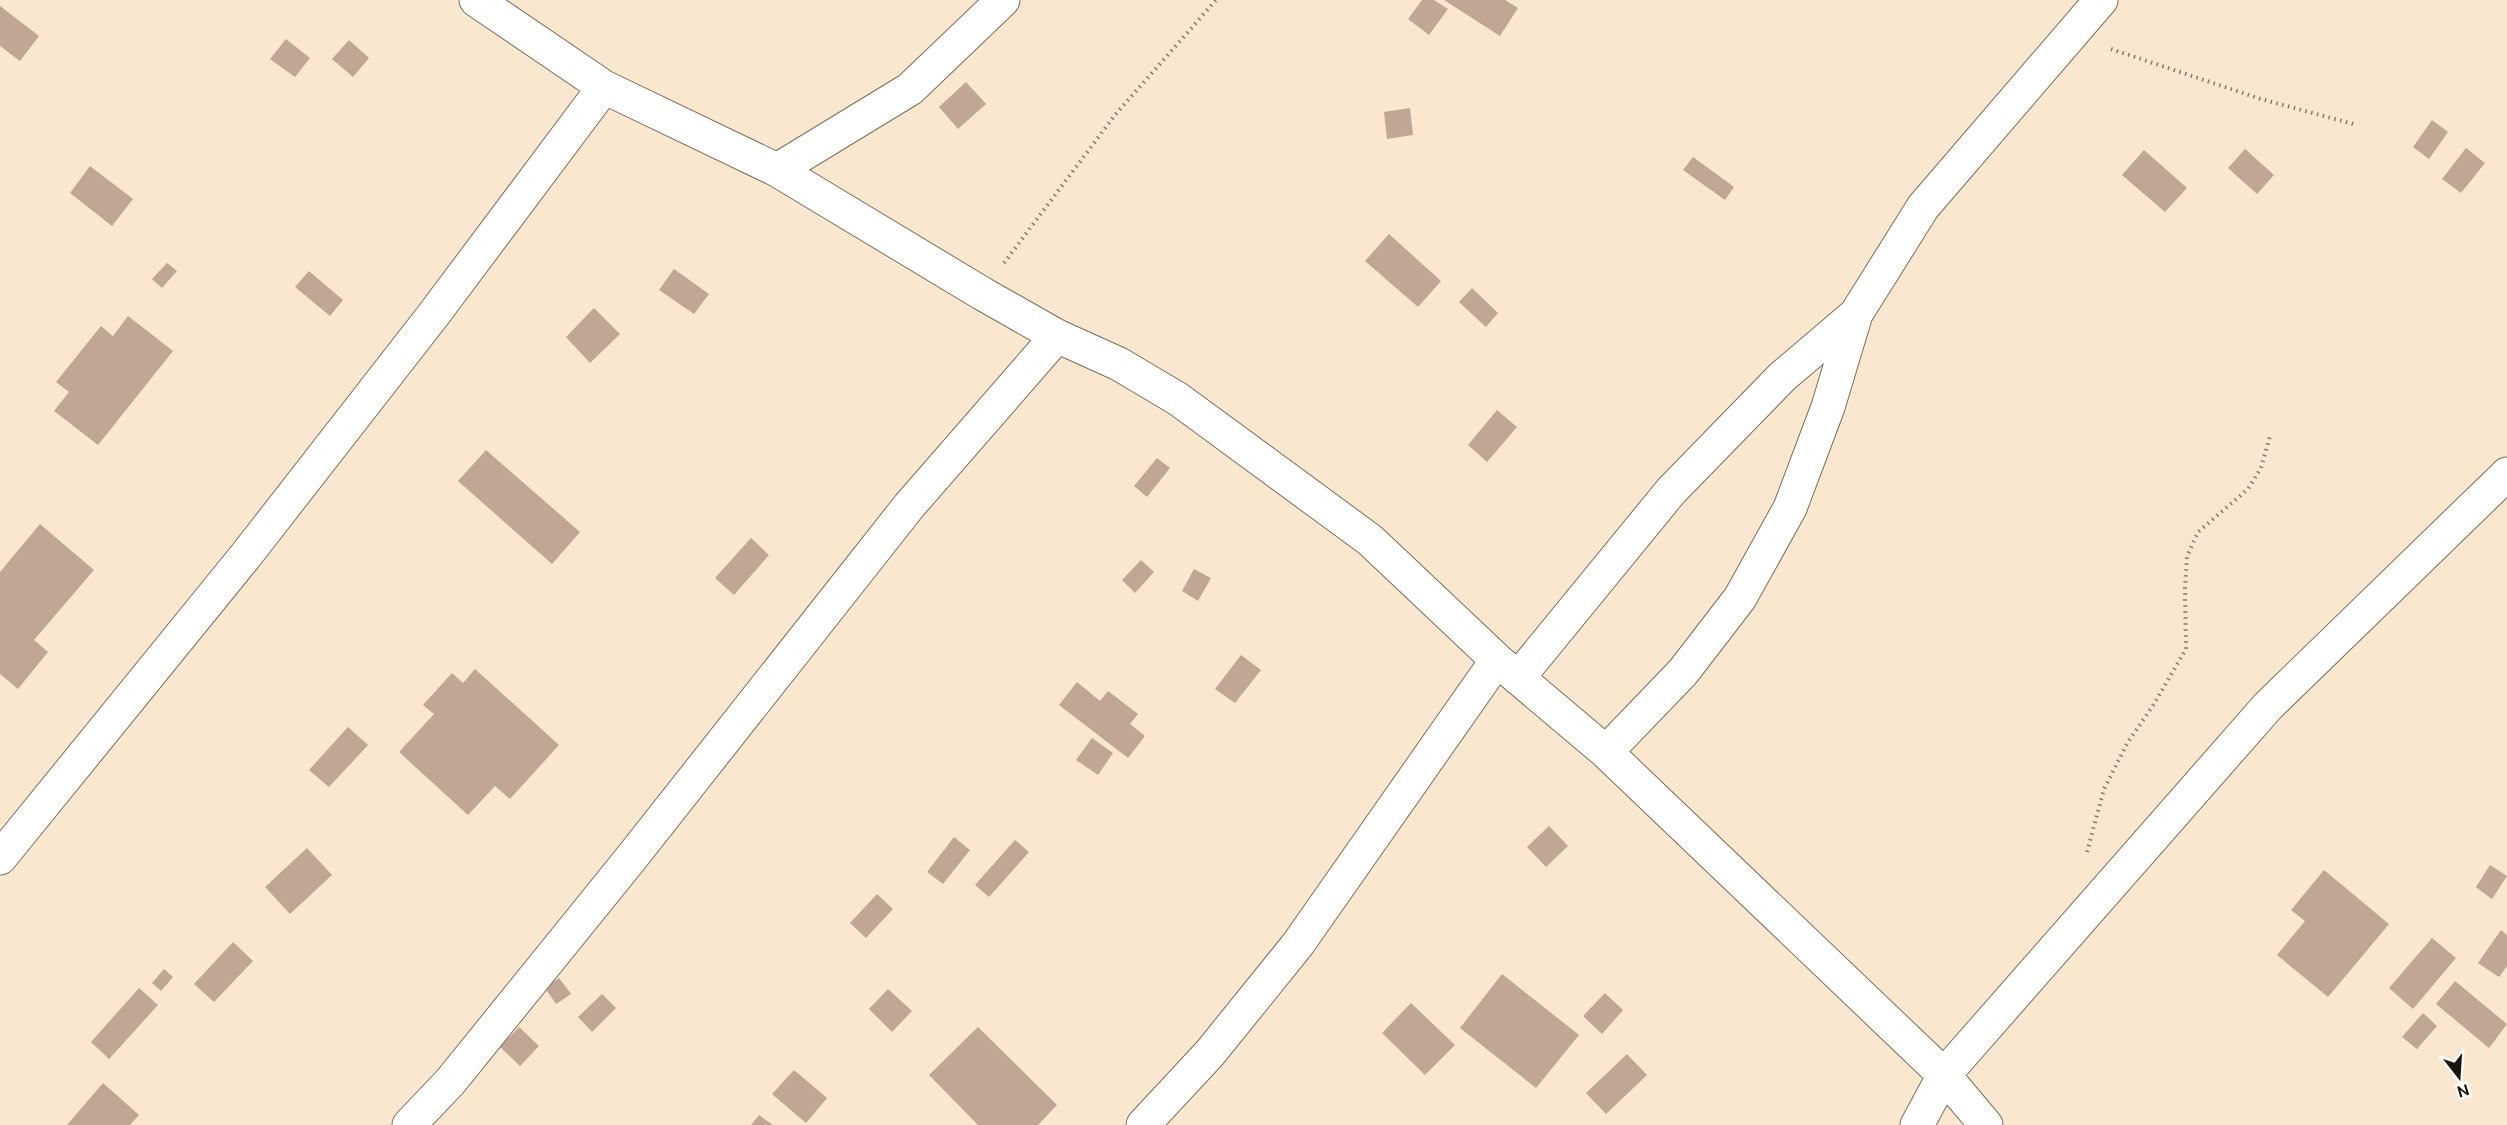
<svg xmlns="http://www.w3.org/2000/svg" width="2507" height="1125" font-family="Ubuntu,sans-serif">
<rect width="100%" height="100%" fill="#fae7cf"/>
<!-- building -->
<path fill="#c0a695" d="M1422,0H1434L1448,9L1429,35L1408,19Z
M1444,0H1505L1518,8L1500,36Z
M0,6L39,36L20,61L0,46Z
M286,39L310,58L295,77L270,59Z
M349,40L369,58L353,77L332,59Z
M966,82L986,104L958,129L939,107Z
M1410,108L1413,135L1387,139L1384,112Z
M2432,120L2448,132L2429,159L2413,147Z
M2466,148L2485,163L2461,193L2442,179Z
M2245,149L2274,175L2257,194L2228,168Z
M2144,150L2187,188L2165,212L2122,175Z
M1693,157L1734,187L1725,200L1683,170Z
M90,166L133,199L112,226L70,193Z
M1389,234L1441,281L1418,307L1365,261Z
M167,263L177,271L162,288L152,279Z
M674,269L709,294L694,314L659,290Z
M309,271L343,300L330,316L295,287Z
M1472,288L1498,313L1486,327L1459,302Z
M594,308L620,334L590,363L566,337Z
M128,316L173,351L98,445L54,411L69,392L56,382L101,326L113,336Z
M1497,410L1517,427L1487,462L1468,445Z
M486,450L580,532L552,564L458,481Z
M1157,458L1170,468L1147,497L1134,486Z
M40,524L94,570L34,640L48,652L18,689L0,674V572Z
M751,538L769,555L734,595L715,578Z
M1141,560L1154,572L1135,593L1122,580Z
M1194,569L1211,578L1198,601L1182,591Z
M1241,655L1261,670L1235,703L1215,689Z
M475,669L559,745L510,799L495,786L468,815L399,752L434,714L423,705L452,673L463,683Z
M1077,682L1100,701L1108,691L1138,714L1130,724L1145,736L1128,758L1059,705Z
M348,727L368,745L329,787L309,770Z
M1092,738L1113,753L1098,775L1076,760Z
M1549,826L1568,846L1546,867L1527,847Z
M954,837L970,850L943,884L927,872Z
M1015,840L1029,852L989,897L975,885Z
M307,848L332,875L290,914L265,887Z
M2490,865L2507,876L2492,899L2476,887Z
M2324,870L2389,924L2328,997L2277,955L2305,921L2291,910Z
M877,894L893,909L866,938L850,923Z
M2501,930L2507,935V966L2499,977L2478,963Z
M2432,938L2456,958L2413,1009L2389,988Z
M233,942L253,961L214,1002L194,984Z
M164,969L173,977L161,991L152,983Z
M1502,974L1579,1035L1536,1088L1460,1028Z
M559,978L571,994L556,1004L545,988Z
M2455,981L2507,1024L2489,1048L2436,1004Z
M139,988L158,1005L109,1059L91,1042Z
M888,989L912,1011L892,1032L869,1009Z
M1605,993L1623,1010L1602,1034L1583,1016Z
M602,994L616,1008L592,1032L578,1017Z
M1411,1003L1455,1045L1425,1075L1382,1033Z
M2423,1013L2437,1026L2417,1049L2402,1037Z
M519,1027L539,1046L520,1066L500,1047Z
M978,1027L1057,1105L1038,1125H978L929,1075Z
M1627,1054L1647,1075L1606,1114L1586,1093Z
M794,1070L827,1098L806,1123L772,1094Z
M103,1083L139,1115L130,1125H67Z
M759,1115L773,1125H751Z"/>
<g fill="none" stroke-linecap="round" stroke-linejoin="round">
<!-- minor casing -->
<g stroke="#7e6d57" stroke-width="35">
<path id="minor" d="M476,0L604,87L777,170L983,294L1057,336L1119,364L1178,399L1370,540L1497,660L1606,752L1944,1075L1986,1125
M777,170L910,89L1003,0
M1518,678L1671,491L1782,377L1856,314
M1606,752L1683,672L1740,598L1790,508L1828,407L1856,314L1923,207L2101,0
M0,858L247,554L434,314L604,87
M409,1125L450,1082L632,857L909,506L1057,336
M1143,1125L1210,1053L1298,944L1497,660
M1917,1125L1944,1075L2268,706L2507,474"/>
</g>
<!-- path -->
<path stroke="#877a6a" stroke-width="4" stroke-dasharray="1.5 4.5" stroke-linecap="butt" d="M2111,49L2261,99L2357,125
M1004,263L1115,115L1216,0
M2087,852L2104,789L2128,742L2154,704L2186,649L2185,589L2187,556L2198,532L2248,489L2261,468L2270,436"/>
<!-- minor -->
<use href="#minor" stroke="#fff" stroke-width="33"/>
</g>
<!-- north arrow -->
<g transform="translate(2459 1077) rotate(163)" stroke="#ffffff" stroke-width="4.5" paint-order="stroke">
<path d="M0-4.5L10 22L0 15L-10 22Z" fill="#1b140b"/>
<text y="-9" font-size="16" font-weight="bold" text-anchor="middle" fill="#1b140b">N</text>
</g>
</svg>
